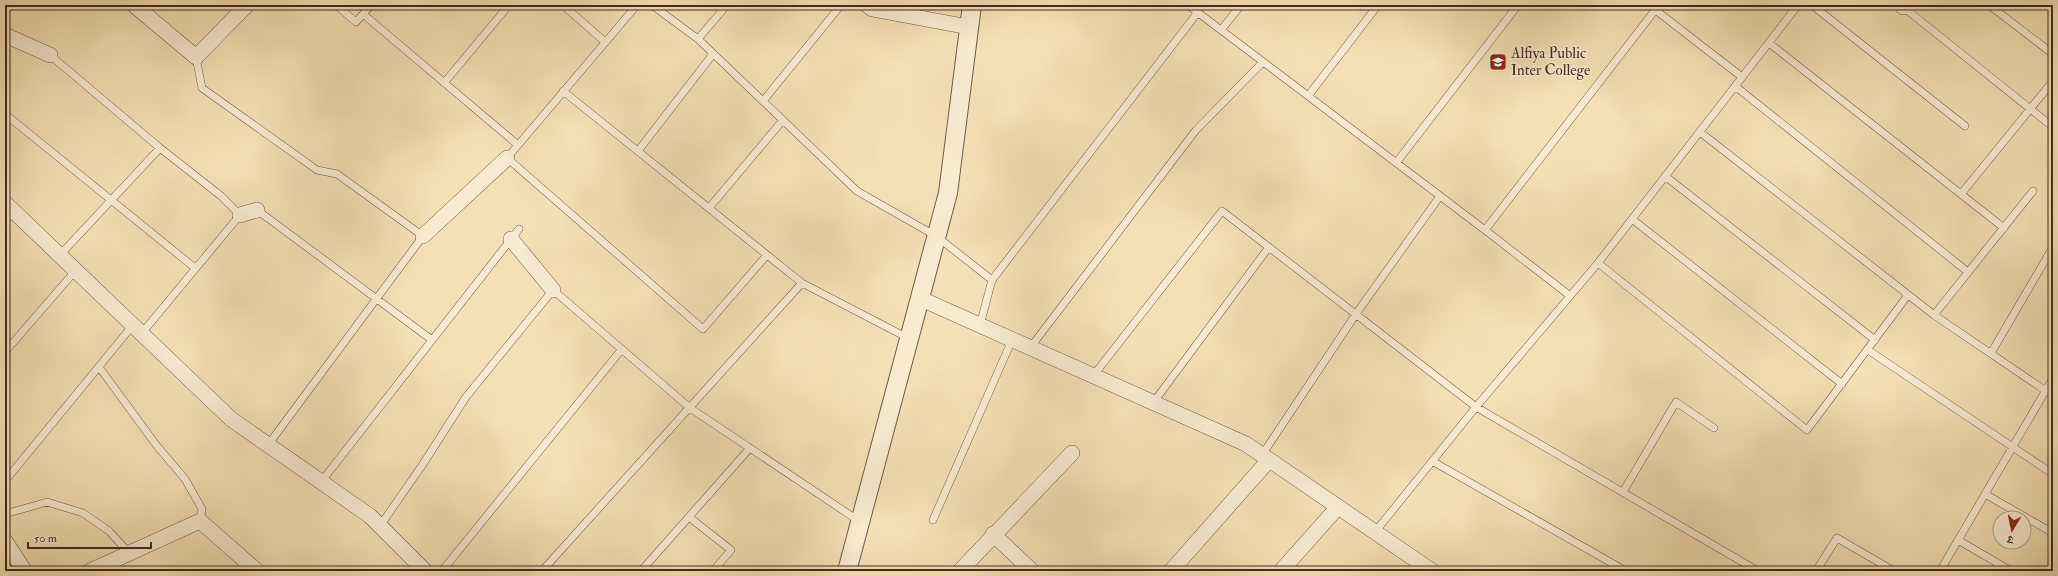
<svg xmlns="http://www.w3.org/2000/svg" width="2058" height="576" font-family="'IM FELL Double Pica','Noto Serif Devanagari',serif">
<rect width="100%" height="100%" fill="#f4e0b6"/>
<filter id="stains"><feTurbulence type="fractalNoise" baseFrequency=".005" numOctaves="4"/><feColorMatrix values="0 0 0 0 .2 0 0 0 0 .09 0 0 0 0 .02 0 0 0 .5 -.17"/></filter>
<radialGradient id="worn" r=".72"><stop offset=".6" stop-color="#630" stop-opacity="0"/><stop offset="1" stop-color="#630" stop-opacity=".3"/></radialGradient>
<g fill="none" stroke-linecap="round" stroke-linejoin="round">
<!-- service casing -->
<g stroke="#705845" stroke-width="8">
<path id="service" d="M336,5L356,22L371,5
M563,5L605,42
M637,5L507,158L703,329L767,255
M652,5L698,39L857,191L936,236L992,280L1198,12
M1188,5L1485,230L1659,5
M1649,5L1742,77
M1812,5L1965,126
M1989,5L2053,54
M1902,6L2053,127
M363,14L518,145
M1221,30L1241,5
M698,39L727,5
M1769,43L2004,228
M50,55L160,148L221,196L240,215L142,333
M196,57L202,88L317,170L337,174L423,236L268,445
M444,83L509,5
M1735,86L1968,272
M563,91L802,283L908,338
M1308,96L1378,5
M763,101L841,5
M5,114L195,268
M1700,132L1934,315L2046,391
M638,151L713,54
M1396,163L1518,5
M1665,176L1875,340
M1961,194L2053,81
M709,208L783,120
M257,210L432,340
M1632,219L1842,384
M5,222L13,211
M1485,230L1569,295
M60,255L160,148
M1598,263L1807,430L1908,295
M1934,315L2033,191
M980,325L992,280
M1030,348L1196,130L1263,62
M1868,350L2053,474
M5,352L76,270
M1991,353L2053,247
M99,367L157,446L185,479L202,509L200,521
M1093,376L1222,211L1476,407L1758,571
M1153,403L1269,247
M1262,455L1356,314L1440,196
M1432,461L1626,571
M5,481L133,325
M321,482L519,229
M1623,492L1676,402L1714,428
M1985,494L2053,533
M5,514L47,502L83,513L109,531L129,553
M689,517L731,550L713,571
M933,520L1012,340
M380,526L423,464L466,397L553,290L690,408L859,521
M1375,532L1476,407L1598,263L1798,5
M1958,540L2011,571
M442,571L622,349
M542,571L802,283
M641,571L750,448
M1816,571L1837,538L1894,571
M1940,571L2053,378"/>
</g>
<!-- minor casing -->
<g stroke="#705845" stroke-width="16">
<path id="minor" d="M134,5L196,57L247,5
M867,5L872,9L969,27
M1903,7L1905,5
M5,35L50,55
M5,203L231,419L370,516L425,571
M240,215L257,210
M423,236L507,158
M511,239L553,290
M919,298L1246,444L1432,571
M993,534L1032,571
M5,541L24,570
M90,571L200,521L257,571
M960,571L1072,453
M1171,571L1269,460
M1281,571L1338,507"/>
</g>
<!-- tertiary casing -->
<g stroke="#705845" stroke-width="20">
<path id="tertiary" d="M847,571L948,193L972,5"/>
</g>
<!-- service -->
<use href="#service" stroke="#f8ebd0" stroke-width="7"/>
<!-- minor -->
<use href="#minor" stroke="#f8ebd0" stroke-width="15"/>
<!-- tertiary -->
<use href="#tertiary" stroke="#f8ebd0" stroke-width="18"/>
</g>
<!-- icons -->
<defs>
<g id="school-square" transform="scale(0.9)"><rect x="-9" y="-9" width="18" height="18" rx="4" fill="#8f2418" stroke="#f8ebd0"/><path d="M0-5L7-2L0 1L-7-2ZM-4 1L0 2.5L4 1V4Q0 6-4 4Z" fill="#fff"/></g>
</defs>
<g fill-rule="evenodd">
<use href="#school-square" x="1498" y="62"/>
</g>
<g text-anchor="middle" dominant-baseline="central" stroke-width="3" stroke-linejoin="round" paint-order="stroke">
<!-- poi labels -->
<g font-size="15" fill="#442a1f" stroke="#f8ebd0" text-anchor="start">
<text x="1511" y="53">Alfiya Public<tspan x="1511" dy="17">Inter College</tspan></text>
</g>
</g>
<!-- margin -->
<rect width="2058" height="576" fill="none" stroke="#f4e0b6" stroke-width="20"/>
<rect x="6" y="6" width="2046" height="564" fill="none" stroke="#442a1f" stroke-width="2"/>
<rect x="10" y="10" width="2038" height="556" fill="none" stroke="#442a1f"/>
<!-- north arrow -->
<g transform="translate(2012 530) rotate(190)"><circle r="19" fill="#f8ebd0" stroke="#b09e89"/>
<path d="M0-3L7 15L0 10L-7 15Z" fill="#8f2418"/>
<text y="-6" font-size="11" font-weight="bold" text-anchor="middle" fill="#442a1f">उ</text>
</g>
<!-- scale -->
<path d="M28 542v6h123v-6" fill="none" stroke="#442a1f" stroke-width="2"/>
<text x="34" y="542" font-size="12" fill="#442a1f" stroke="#f8ebd0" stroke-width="3" paint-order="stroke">50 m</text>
<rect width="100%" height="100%" filter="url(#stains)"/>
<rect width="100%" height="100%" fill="url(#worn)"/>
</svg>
